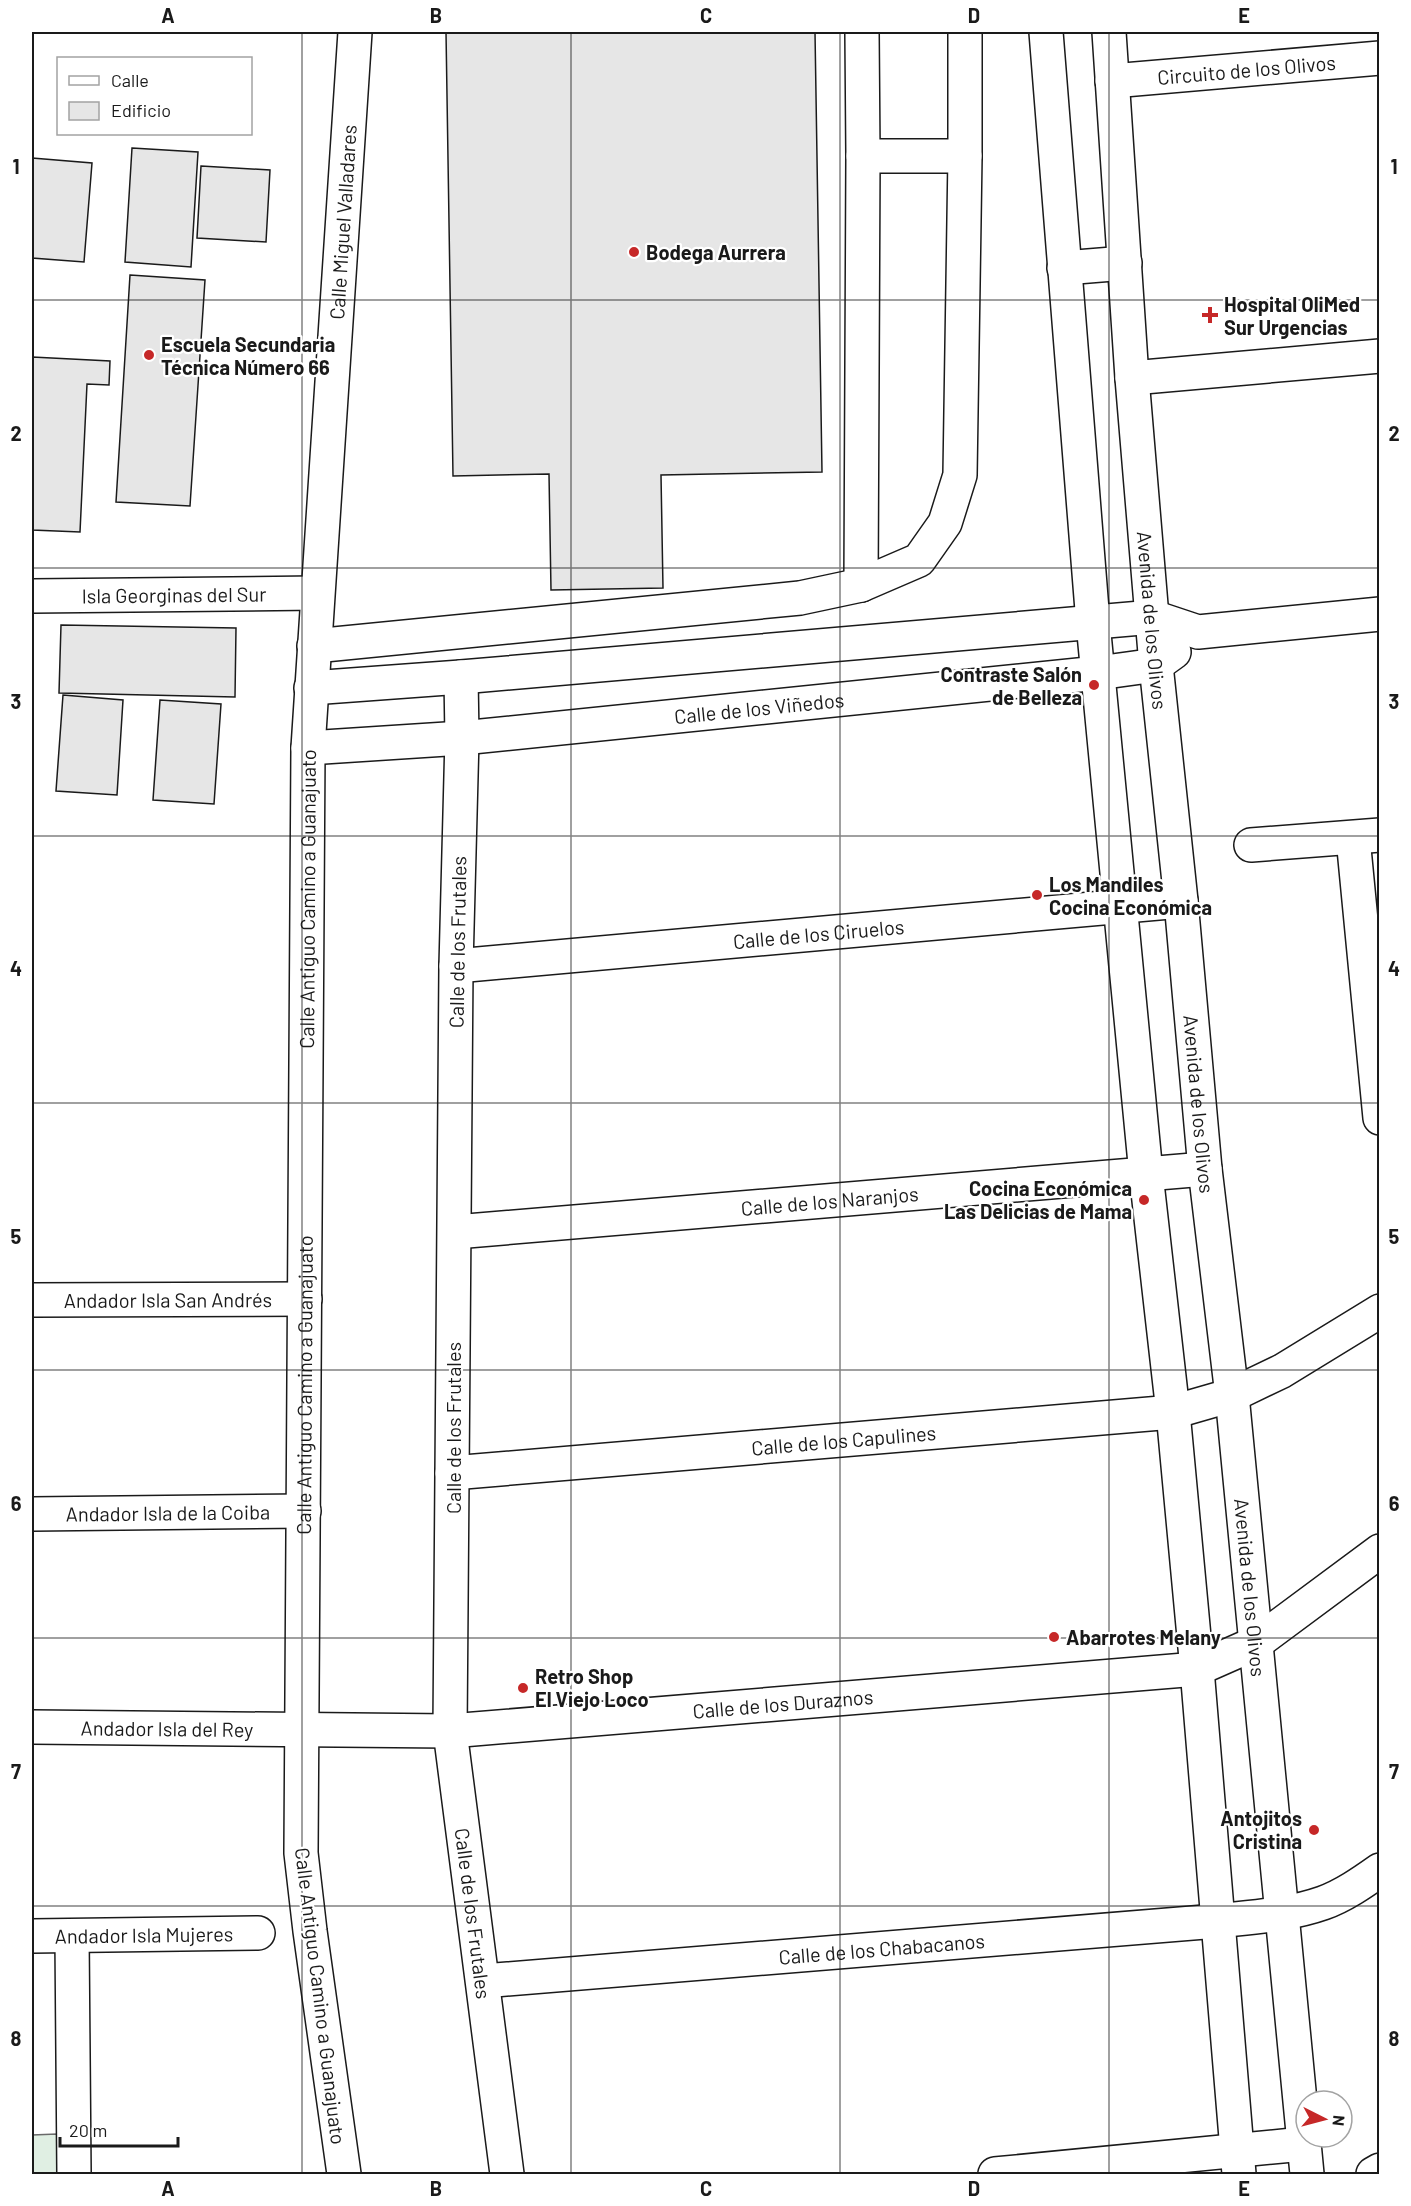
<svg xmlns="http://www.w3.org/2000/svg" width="1411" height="2206" font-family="Barlow,sans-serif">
<rect width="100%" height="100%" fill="#fff"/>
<!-- green -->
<path fill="#e0efe3" stroke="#6a6a6a" stroke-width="1.5" d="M57,2134L58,2174H32V2135Z"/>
<!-- building -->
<path fill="#e6e6e6" stroke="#1a1a1a" stroke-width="1.5" d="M446,32H815L822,472L661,475L663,588L551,590L549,474L453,476Z
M132,148L198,152L191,267L125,262Z
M32,158L92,163L84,262L32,258Z
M201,166L270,170L266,242L197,238Z
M130,275L205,280L190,506L116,502Z
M32,357L110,361L109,385L87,384L80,532L32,530Z
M61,625L236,628L235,697L59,693Z
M63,695L123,700L117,795L56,791Z
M160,700L221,704L214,804L153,800Z"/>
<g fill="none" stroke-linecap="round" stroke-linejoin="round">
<!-- minor casing -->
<g stroke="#1a1a1a" stroke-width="36">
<g id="minor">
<path d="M1046,32L1093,623L1146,1174L1173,1412L1197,1669L1239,2174"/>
<path id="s1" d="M1109,32L1132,378L1156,665L1181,901L1205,1169L1232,1395L1307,2174"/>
<path id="s2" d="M1112,81L1380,58"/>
<path d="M863,156H965"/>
<path d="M1064,268L1125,263"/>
<path d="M1132,378L1380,356"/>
<path d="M861,585L863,156L862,32"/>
<path id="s3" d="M32,596L317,593"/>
<path d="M314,646L800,598L861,585L919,560L945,523L960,475L965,156V32"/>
<path id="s4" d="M461,677L462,738L456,966L450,1731L507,2174"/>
<path d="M311,688L461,677L1153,617L1198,632L1380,614"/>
<path id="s5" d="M308,748L462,738L1098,673L1156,665L1174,652"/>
<path d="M1353,838L1380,1118"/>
<path d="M1251,845L1380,835"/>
<path id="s6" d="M456,966L1181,901"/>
<path id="s7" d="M455,1232L1205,1169"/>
<path id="s8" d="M32,1300L305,1299"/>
<path id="s9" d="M452,1473L1173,1412L1232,1395L1282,1371L1380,1311"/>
<path id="s10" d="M32,1514L304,1511"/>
<path id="s11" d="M32,1727L450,1731L1197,1669L1256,1643L1380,1551"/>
<path id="s12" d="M32,1936L258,1933"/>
<path d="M72,1936L74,2174"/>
<path id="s13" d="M483,1981L1217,1921C1252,1917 1289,1915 1323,1903C1343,1896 1363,1882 1380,1870"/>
<path id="s14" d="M344,2174L310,1931L301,1853L308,748L355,32"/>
<path d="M995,2174L1303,2144"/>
<path d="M1373,2174L1380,2170"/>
</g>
</g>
<!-- minor -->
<use href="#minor" stroke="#fff" stroke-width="33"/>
</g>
<!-- grid -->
<path fill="none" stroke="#1a1a1a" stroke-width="1.5" stroke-opacity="0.55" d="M302,32V2174M571,32V2174M840,32V2174M1109,32V2174M32,300H1380M32,568H1380M32,836H1380M32,1103H1380M32,1370H1380M32,1638H1380M32,1906H1380"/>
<!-- markers -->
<g fill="#c62828" stroke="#fff" stroke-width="2">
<circle cx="634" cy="252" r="6"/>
<path d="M1207 306h6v6h6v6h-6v6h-6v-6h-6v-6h6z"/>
<circle cx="149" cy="355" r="6"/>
<circle cx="1094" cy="685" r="6"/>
<circle cx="1037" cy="895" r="6"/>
<circle cx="1144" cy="1200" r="6"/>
<circle cx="1054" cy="1637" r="6"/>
<circle cx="523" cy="1688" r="6"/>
<circle cx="1314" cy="1830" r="6"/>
</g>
<g text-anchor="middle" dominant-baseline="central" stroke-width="4.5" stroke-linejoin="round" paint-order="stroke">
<!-- street labels -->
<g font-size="20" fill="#1a1a1a" stroke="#fff">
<text stroke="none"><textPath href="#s2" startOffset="135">Circuito de los Olivos</textPath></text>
<text stroke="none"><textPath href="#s14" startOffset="1956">Calle Miguel Valladares</textPath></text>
<text stroke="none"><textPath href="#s3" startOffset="142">Isla Georginas del Sur</textPath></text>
<text stroke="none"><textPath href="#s1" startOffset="590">Avenida de los Olivos</textPath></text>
<text stroke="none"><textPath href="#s5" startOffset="453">Calle de los Viñedos</textPath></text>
<text stroke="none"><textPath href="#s14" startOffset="1278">Calle Antiguo Camino a Guanajuato</textPath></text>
<text stroke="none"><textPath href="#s6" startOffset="364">Calle de los Ciruelos</textPath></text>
<text transform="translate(457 942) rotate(-89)">Calle de los Frutales</text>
<text stroke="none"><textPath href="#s1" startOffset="1076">Avenida de los Olivos</textPath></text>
<text stroke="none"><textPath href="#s7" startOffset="376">Calle de los Naranjos</textPath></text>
<text stroke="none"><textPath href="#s8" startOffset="136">Andador Isla San Andrés</textPath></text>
<text stroke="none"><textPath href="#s14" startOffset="792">Calle Antiguo Camino a Guanajuato</textPath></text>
<text transform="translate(453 1428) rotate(-90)">Calle de los Frutales</text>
<text stroke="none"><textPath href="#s9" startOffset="393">Calle de los Capulines</textPath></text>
<text stroke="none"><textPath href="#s10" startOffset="136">Andador Isla de la Coiba</textPath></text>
<text stroke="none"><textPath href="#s1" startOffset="1562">Avenida de los Olivos</textPath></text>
<text stroke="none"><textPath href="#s11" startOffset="752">Calle de los Duraznos</textPath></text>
<text stroke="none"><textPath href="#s11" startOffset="135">Andador Isla del Rey</textPath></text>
<text stroke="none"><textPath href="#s4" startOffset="1238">Calle de los Frutales</textPath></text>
<text stroke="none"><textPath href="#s12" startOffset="112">Andador Isla Mujeres</textPath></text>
<text stroke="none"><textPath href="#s13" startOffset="400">Calle de los Chabacanos</textPath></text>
<text transform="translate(321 1996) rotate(83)">Calle Antiguo Camino a Guanajuato</text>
</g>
<!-- poi labels -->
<g font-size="20" font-weight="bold" fill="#1a1a1a" stroke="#fff" text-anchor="start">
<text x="646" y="252">Bodega Aurrera</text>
<text x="1224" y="304">Hospital OliMed<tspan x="1224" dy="23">Sur Urgencias</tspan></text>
<text x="161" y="344">Escuela Secundaria<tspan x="161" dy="23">Técnica Número 66</tspan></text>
<text x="1082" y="674" text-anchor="end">Contraste Salón<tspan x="1082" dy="23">de Belleza</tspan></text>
<text x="1049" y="884">Los Mandiles<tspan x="1049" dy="23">Cocina Económica</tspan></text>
<text x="1132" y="1188" text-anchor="end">Cocina Económica<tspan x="1132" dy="23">Las Delicias de Mama</tspan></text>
<text x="1066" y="1637">Abarrotes Melany</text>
<text x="535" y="1676">Retro Shop<tspan x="535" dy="23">El Viejo Loco</tspan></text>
<text x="1302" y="1818" text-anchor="end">Antojitos<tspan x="1302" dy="23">Cristina</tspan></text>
</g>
</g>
<!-- border -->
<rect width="1411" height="2206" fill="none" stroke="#ffffff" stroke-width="66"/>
<!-- legend -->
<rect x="57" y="57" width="195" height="78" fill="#ffffff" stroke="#a3a3a3" stroke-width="1.5"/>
<rect x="69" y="76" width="30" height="9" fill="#ffffff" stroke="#a3a3a3" stroke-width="1.5"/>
<text x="111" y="87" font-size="18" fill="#1a1a1a">Calle</text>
<rect x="69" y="102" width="30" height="18" fill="#e6e6e6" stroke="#a3a3a3" stroke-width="1.5"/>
<text x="111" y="117" font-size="18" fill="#1a1a1a">Edificio</text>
<!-- north arrow -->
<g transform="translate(1324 2119) rotate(96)"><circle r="28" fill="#ffffff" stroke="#a3a3a3" stroke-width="1.5"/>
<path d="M0-4.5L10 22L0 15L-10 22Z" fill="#c62828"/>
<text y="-9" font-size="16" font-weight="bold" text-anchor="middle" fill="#1a1a1a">N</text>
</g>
<!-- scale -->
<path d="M60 2137v9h118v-9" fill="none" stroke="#1a1a1a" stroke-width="3"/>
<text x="69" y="2137" font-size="18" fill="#1a1a1a" stroke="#ffffff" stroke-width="4.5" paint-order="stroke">20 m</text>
<rect x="33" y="33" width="1345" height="2140" fill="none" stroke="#1a1a1a" stroke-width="2"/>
<g font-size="20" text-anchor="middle" font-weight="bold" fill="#1a1a1a">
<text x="168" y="23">A</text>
<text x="436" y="23">B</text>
<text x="706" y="23">C</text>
<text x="974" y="23">D</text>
<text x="1244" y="23">E</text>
<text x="16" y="174">1</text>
<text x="1394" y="174">1</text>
<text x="16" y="441">2</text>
<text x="1394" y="441">2</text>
<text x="16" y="709">3</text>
<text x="1394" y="709">3</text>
<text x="16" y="976">4</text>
<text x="1394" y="976">4</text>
<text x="16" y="1244">5</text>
<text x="1394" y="1244">5</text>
<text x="16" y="1511">6</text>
<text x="1394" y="1511">6</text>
<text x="16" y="1779">7</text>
<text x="1394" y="1779">7</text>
<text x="16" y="2046">8</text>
<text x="1394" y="2046">8</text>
<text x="168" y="2196">A</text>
<text x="436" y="2196">B</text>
<text x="706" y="2196">C</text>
<text x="974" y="2196">D</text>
<text x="1244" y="2196">E</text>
</g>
</svg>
